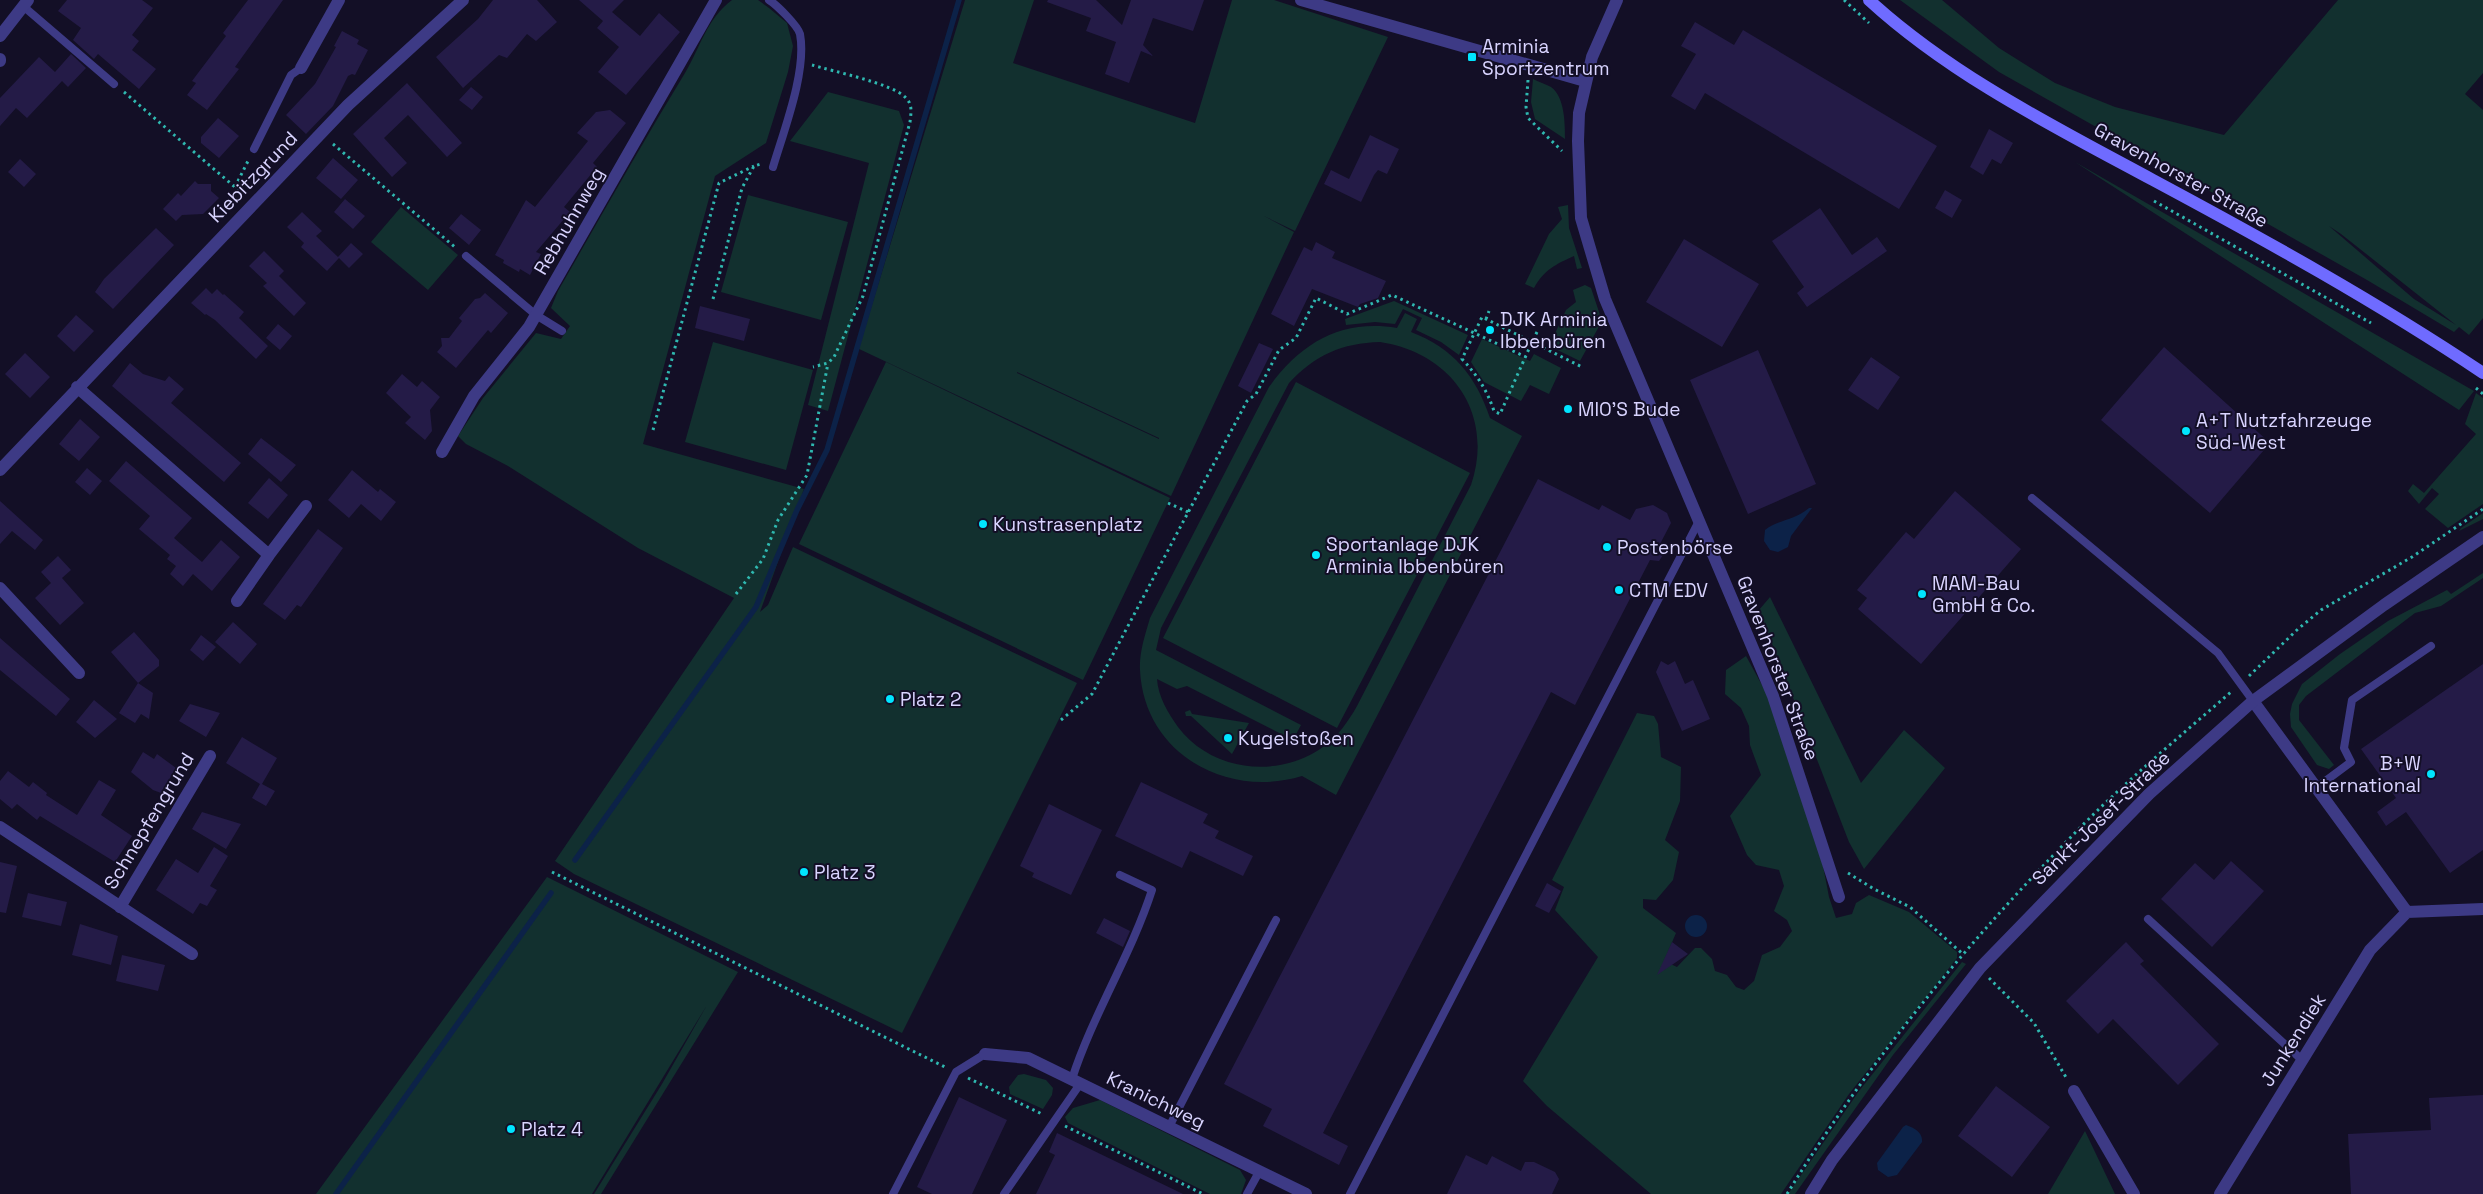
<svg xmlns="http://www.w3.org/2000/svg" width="2483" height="1194" font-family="'Space Grotesk',sans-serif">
<rect width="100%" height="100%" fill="#130f26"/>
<!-- green -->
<path fill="#12302f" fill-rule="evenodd" d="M732,0H758L769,8L787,23L793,46L788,72L766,143L715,176L643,444L804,489L760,612L768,605L793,547L1077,683L902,1033L574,874L555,861L734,598L638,548L508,466L466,444L458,436L483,398L536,333L561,339L570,326L551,308L558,291C600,218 641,145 685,73C701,46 706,20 732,0Z
M965,0H1034L1013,63L1195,123L1232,0H1274L1388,37L1295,231L1264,216L1294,232L1171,496L857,348L867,321ZM1017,372L1159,438V439L1017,373Z
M1900,0H1942L1999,48L2055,83L2115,107L2224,135L2338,0H2483V73L2465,94L2483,110V318L2469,335L2459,327L2454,332L2367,280L1999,72ZM2329,226L2341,234L2456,325L2414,299Z
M1533,79C1538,82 1546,84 1551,87C1565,97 1565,124 1565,139L1535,119L1531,102Z
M828,92L899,111L904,125L828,411L808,405L869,163L790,141Z
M2075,162L2474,391L2459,410Z
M748,195L848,222L821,320L721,292Z
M1568,205L1569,228L1582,268L1577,269L1574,256C1556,264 1544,270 1534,288L1525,284L1549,234L1562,219L1558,207Z
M401,207L458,255L428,290L371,242Z
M1585,285L1591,288L1602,321L1580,361L1549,346L1566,310L1576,302L1573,290Z
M1394,301L1468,335L1459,355L1441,342L1416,330L1422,318L1403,309L1395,324L1375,322L1346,325L1345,319Z
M1405,313L1417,319L1411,332C1453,348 1476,376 1490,418L1522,436L1336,795L1302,776C1227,799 1144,754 1140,670C1139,653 1145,635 1150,618L1269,387C1301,343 1341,319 1397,328ZM1380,342C1452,353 1495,414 1471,485L1357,706C1348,722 1338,736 1323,747C1278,779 1212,772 1178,727C1168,713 1158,696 1157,679L1177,689L1187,686L1293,740L1301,725L1156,650L1161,628L1289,383C1315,355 1342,343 1380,342Z
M1482,339L1530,361L1534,354L1561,368L1549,394L1530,385L1521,401L1484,382L1471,362Z
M713,342L813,370L786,470L685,442Z
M886,362L1170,498L1083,680L799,544Z
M1296,382L1470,473L1337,728L1163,638Z
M2476,393L2483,398V504L2448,528L2425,509L2439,494L2432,488L2419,504L2408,491L2413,484L2424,493L2476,434L2465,424Z
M2483,513V519L2459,531L2461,528Z
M2483,573V578L2441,606L2415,613L2306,696L2299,705V720L2334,765L2329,769L2317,765L2291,727L2290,714L2292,704L2302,684L2340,654L2388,621L2447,590L2451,594Z
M1770,597L1861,783L1904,730L1945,768L1864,869L1849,842L1759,610Z
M1746,656L1768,696L1819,845L1829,897L1836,918L1852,914L1856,903L1869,895L1909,912L1957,952V958L1849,1094L1781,1194H1651L1547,1106L1523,1081L1598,957L1555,910L1564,887L1552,880L1637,713L1654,716L1658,724L1661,757L1681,767L1680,801L1665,840L1679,852L1673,880L1656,900L1643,899V908L1676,933L1664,961L1677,967L1695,948H1701L1712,959L1715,971L1727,975L1736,987L1744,990L1754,981L1762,955L1780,947L1792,931L1787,920L1774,911L1784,886L1779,870L1756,865L1747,855L1730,816L1761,775L1750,745L1749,726L1741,708L1725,694L1726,670Z
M1190,710L1192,714L1249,723L1232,754L1191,716H1186L1185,712Z
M547,877L738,972L601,1194H594L662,1084L707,1005L592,1194H316Z
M1962,962L1966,964L1893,1055L1795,1194H1788L1859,1091Z
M1024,1074L1046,1080L1053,1088L1052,1095L1043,1109L1010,1094L1009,1087L1018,1075Z
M1100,1100L1240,1170L1246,1180L1241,1194H1210L1068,1123L1065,1117L1073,1108Z
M2085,1131L2115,1194H2048Z"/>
<!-- water -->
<path fill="#0c2248" d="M1809,508H1812L1791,536L1788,547L1778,552L1770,550L1764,541L1765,530C1779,519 1794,521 1809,508Z
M1685 926a11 11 0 1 1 22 0a11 11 0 1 1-22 0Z
M1906,1125C1915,1128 1923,1133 1922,1142L1897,1175L1888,1177L1878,1170L1877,1163L1903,1127Z"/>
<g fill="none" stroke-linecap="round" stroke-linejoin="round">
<!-- stream -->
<path stroke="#0c2248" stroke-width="5.5" d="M575,860L756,607L797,510L827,450L959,0
M336,1194L551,893"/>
</g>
<!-- building -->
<path fill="#241b47" d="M67,0H142L153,8L132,35L139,41L132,50L156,69L139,89L98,54L94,59L73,40L81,28L58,11Z
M248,0H283L235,67L239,69L207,110L187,95L196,83L192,81L226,36L223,33Z
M493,0H537L557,22L536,41L527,34L507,58L499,55L463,88L436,57L478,19Z
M579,0H624L612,12L640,36L659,13L680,32L626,95L598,72L619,47L597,28L603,21Z
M1048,0H1096L1122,25L1131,0H1204L1193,31L1153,18L1143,45L1153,56L1141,51L1129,83L1105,74L1116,42L1086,31L1091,18L1047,2Z
M1695,22L1734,45L1743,30L1937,146L1899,209L1705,93L1695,110L1671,96L1696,54L1681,46Z
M342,31L359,40L357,44L368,50L355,75L352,74L348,76L333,106L306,134L286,115L315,84L336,47L334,46Z
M71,54L86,68L68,87L62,81L27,118L16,108L0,126V98L39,57L55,72Z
M407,83L462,143L447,157L408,115L384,138L407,163L392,177L353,134Z
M471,87L483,97L472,110L459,100Z
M610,110L626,123L593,163L597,167L564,207L570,212L536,252L541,254L530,275L520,269L519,272L503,263L504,260L495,255L526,200L535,207L588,141L577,133L596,112Z
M218,118L239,136L219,158L201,143V137Z
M1989,129L2013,143L2001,164L1992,159L1983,175L1970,167Z
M1370,135L1399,149L1387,174L1378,170L1374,175L1361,202L1324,184L1331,170L1349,179Z
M333,158L358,180L341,199L316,178Z
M20,159L36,174L24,187L8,172Z
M195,181L198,184H211V191L219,198L203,214L182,215L176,221L163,209L178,193L181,196Z
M1945,190L1962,200L1952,218L1935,208Z
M345,199L365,216L353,229L334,212Z
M1820,208L1852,255L1877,237L1887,251L1807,307L1797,293L1804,287L1772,241Z
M302,212L322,231L316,236L338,257L351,243L363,254L349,268L339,258L327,271L301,247L304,243L287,227Z
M461,214L481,230L469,245L449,228Z
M156,228L174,245L113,309L95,292L104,279Z
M1684,239L1759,284L1722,347L1646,302Z
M1316,242L1335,252L1332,258L1386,281L1378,298L1360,304L1358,307L1312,289L1294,326L1271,314L1304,247L1312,251Z
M264,251L284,271L279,276L306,303L294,316L263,286L267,283L249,266Z
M206,288L212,294L217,289L223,295L224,294L244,312L239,318L268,346L256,359L215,320L206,314L205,315L191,303Z
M485,293L508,313L491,333L488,330L456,368L437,352L442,346L441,338H449L462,321L459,318L475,299L480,298Z
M700,306L750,319L744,341L695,328Z
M76,315L94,331L74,352L57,336Z
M278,324L292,336L280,350L266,338Z
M1259,343L1273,349L1251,393L1238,386Z
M2164,347L2270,443L2210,513L2101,420Z
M1758,350L1816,484L1748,514L1690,380Z
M25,353L50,377L30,398L5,374Z
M1871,357L1900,377L1878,410L1848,390Z
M130,363L143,374L165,381L169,376L184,389L171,403L241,463L224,482L112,386Z
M402,374L417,387L422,381L440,397L430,410L432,431L425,440L405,423L411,417L386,393Z
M80,419L100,437L79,461L59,444Z
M261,438L296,465L281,482L248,454Z
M126,461L192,518L174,538L189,551L202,562L221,540L240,557L212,591L193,574L183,586L170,574L176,566L167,559L170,555L139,529L150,516L109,481Z
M87,468L102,481L90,495L75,482Z
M352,470L378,492L380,489L396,502L381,521L361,504L349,518L328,500Z
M269,478L288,495L268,519L248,503Z
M1538,479L1599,510L1602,505L1630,520L1636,509L1653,505L1667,513L1671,523L1660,544L1667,549L1659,561L1650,560L1575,705L1551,692L1323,1133L1348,1146L1339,1165L1263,1126L1272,1109L1224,1084Z
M1955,491L2021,549L1921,664L1858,609L1867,598L1857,590L1906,532L1914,539Z
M0,501L43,540L35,550L12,531L0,544Z
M318,529L343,548L301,607L297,605L285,620L263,604Z
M58,556L71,570L62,578L84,603L60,625L35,598L51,583L41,572Z
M233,622L257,644L240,664L215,642Z
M134,632L159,660V666L138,683L153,693L149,719L141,714L135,723L119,713L138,683L111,652Z
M201,635L216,647L203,661L190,650Z
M0,638L70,699L56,716L0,670Z
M1661,661L1668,665L1675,661L1685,684L1693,680L1710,719L1682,731L1656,672Z
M2483,664V850L2450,873L2406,812L2386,826L2377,812L2396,798L2361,749Z
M94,700L117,719L95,738L76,722Z
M190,704L220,713L206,737L179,721Z
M242,737L277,758L262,784L275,791L266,806L252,798L260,784L226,763Z
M143,752L154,759L157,754L176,768L161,793L153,790L131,772Z
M8,771L29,787L33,782L47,793L46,795L77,815L99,780L116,790L101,815L132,836L115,862L40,816L37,820L17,804L12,809L0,799V781Z
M1141,782L1208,814L1203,823L1219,831L1215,838L1253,856L1243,876L1190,851L1182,868L1115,836Z
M1049,804L1102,830L1071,895L1032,877L1034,873L1020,866Z
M202,812L241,824L226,849L192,829Z
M214,847L228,856L210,886L217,890L207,906L200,903L193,914L156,890L176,859L198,873Z
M2231,861L2264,891L2212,947L2161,899L2195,863L2214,880Z
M0,862L17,866L6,913L0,912Z
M1547,883L1561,891L1549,913L1535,906Z
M28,893L67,902L61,926L22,917Z
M1104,918L1130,931L1123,947L1096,933Z
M80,924L118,936L111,965L72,955Z
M1672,942L1688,954L1657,975Z
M2126,942L2144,961L2140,964L2219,1044L2178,1085L2113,1019L2098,1034L2066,1001Z
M122,955L165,965L158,991L116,981Z
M1996,1086L2050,1127L2012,1177L1958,1136Z
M2483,1095V1194H2351L2348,1134L2431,1130L2429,1098Z
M959,1097L1007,1120L972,1194H932L917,1187Z
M1057,1133L1183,1194H1036L1055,1155L1049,1152Z
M1466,1155L1487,1165L1492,1156L1521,1171L1525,1162H1534L1555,1172L1559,1179L1552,1194H1447Z"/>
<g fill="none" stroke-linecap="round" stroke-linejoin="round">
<!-- path -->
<path stroke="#2fb8b0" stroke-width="3" stroke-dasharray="2.5 4" stroke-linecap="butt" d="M1844,0L1869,23
M812,65C832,71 893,84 905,97C913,104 911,113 910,122L863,296L834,357L828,363L813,367
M1528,80L1526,107L1528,118L1562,151
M124,92L243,194
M333,144L456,248
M235,187L249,159
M2154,201L2371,323
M713,299L742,188L754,166L761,164
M1486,319L1489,311
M1537,332L1532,342L1500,414L1494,411C1487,390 1477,375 1462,359L1482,317L1582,367
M2476,388L2483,394
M653,430L719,183L754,166
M1168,503L1188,512
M736,594L763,559L778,520L807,475L828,363
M2249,676L2298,629L2321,610L2412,557L2483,509
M1061,720L1092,694L1247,401L1256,394L1279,350L1296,338L1316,298L1347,314L1392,295L1526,357
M552,872L945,1067
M1848,873L1874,889L1910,907L1964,955
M1989,978L2034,1023L2067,1079
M968,1078L1044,1115
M1065,1126L1203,1194
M1787,1194C1867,1064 1965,945 2071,837C2121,785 2177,739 2231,692"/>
<!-- service -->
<path stroke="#3d3a85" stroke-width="8" d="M769,0C777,5 798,26 800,34C807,71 784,130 773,167
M23,6L114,84
M254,149L291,75L301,68
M466,256L536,315L562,331
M2032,498L2218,653L2253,701
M2316,788L2351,762L2344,748L2352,700L2431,646
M2148,919L2302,1060
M1072,1079C1093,1014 1131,955 1152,890L1120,875
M1169,1127L1276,920
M893,1194L956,1072L985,1054
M1004,1194L1080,1084
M1247,1194L1259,1172
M1350,1194L1699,521"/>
<!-- minor -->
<path stroke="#3d3a85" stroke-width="12" d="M1301,0L1585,81
M1617,0L1592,57L1579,113L1578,141L1581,218L1605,299L1773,696L1839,897
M0,36L28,0
M0,59V61
M301,68L339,0
M77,387L269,555L237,601
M442,452L474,396L529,327L716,0
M0,470L348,105L463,0
M269,555L306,506
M0,588L79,673
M2253,701L2407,912
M0,827L192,954
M120,907L210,756
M985,1054L1028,1058L1306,1194
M2074,1091L2134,1194
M2220,1194L2370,950L2407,912L2483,909"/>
<!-- tertiary -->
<path stroke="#3d3a85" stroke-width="12" d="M1811,1194L1832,1160L1980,968L2149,794L2253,701L2384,605L2483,537"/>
<!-- secondary -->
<path stroke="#6f6bff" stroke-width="12" d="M1869,0C1952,76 2055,127 2153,180C2265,240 2377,302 2483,373"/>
</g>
<!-- markers -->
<g fill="#00e5ff" stroke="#130f26" stroke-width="2">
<rect x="1467" y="52" width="10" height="10" rx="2.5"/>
<circle cx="1490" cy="330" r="5"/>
<circle cx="1568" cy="409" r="5"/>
<circle cx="2186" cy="431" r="5"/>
<circle cx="983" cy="524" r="5"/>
<circle cx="1607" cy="547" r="5"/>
<circle cx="1316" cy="555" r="5"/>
<circle cx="1619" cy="590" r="5"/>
<circle cx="1922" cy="594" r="5"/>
<circle cx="890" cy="699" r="5"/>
<circle cx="1228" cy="738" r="5"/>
<circle cx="2431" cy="774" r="5"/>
<circle cx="804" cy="872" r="5"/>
<circle cx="511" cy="1129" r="5"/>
</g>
<g text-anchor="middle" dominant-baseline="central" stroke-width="4" stroke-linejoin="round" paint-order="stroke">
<!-- poi labels -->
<g font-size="19" fill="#d9d4ff" stroke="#130f26" text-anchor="start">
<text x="1482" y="46">Arminia<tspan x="1482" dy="22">Sportzentrum</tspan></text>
<text x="1500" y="319">DJK Arminia<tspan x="1500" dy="22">Ibbenbüren</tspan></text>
<text x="1578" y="409">MIO'S Bude</text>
<text x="2196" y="420">A+T Nutzfahrzeuge<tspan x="2196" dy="22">Süd-West</tspan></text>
<text x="993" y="524">Kunstrasenplatz</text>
<text x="1326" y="544">Sportanlage DJK<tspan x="1326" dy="22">Arminia Ibbenbüren</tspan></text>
<text x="1617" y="547">Postenbörse</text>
<text x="1932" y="583">MAM-Bau<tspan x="1932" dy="22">GmbH &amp; Co.</tspan></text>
<text x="1629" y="590">CTM EDV</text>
<text x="900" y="699">Platz 2</text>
<text x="1238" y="738">Kugelstoßen</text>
<text x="2421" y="763" text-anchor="end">B+W<tspan x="2421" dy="22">International</tspan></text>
<text x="814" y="872">Platz 3</text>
<text x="521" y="1129">Platz 4</text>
</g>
<!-- street labels -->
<g font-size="19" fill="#d9d4ff" stroke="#130f26">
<text transform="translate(2181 175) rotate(29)">Gravenhorster Straße</text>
<text transform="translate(253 177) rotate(-46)">Kiebitzgrund</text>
<text transform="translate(569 221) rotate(-60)">Rebhuhnweg</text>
<text transform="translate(1778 668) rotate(69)">Gravenhorster Straße</text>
<text transform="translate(2101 818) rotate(-44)">Sankt-Josef-Straße</text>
<text transform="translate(149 821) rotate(-59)">Schnepfengrund</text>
<text transform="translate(2293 1040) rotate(-58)">Junkendiek</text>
<text transform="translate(1156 1100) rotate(26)">Kranichweg</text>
</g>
</g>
</svg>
